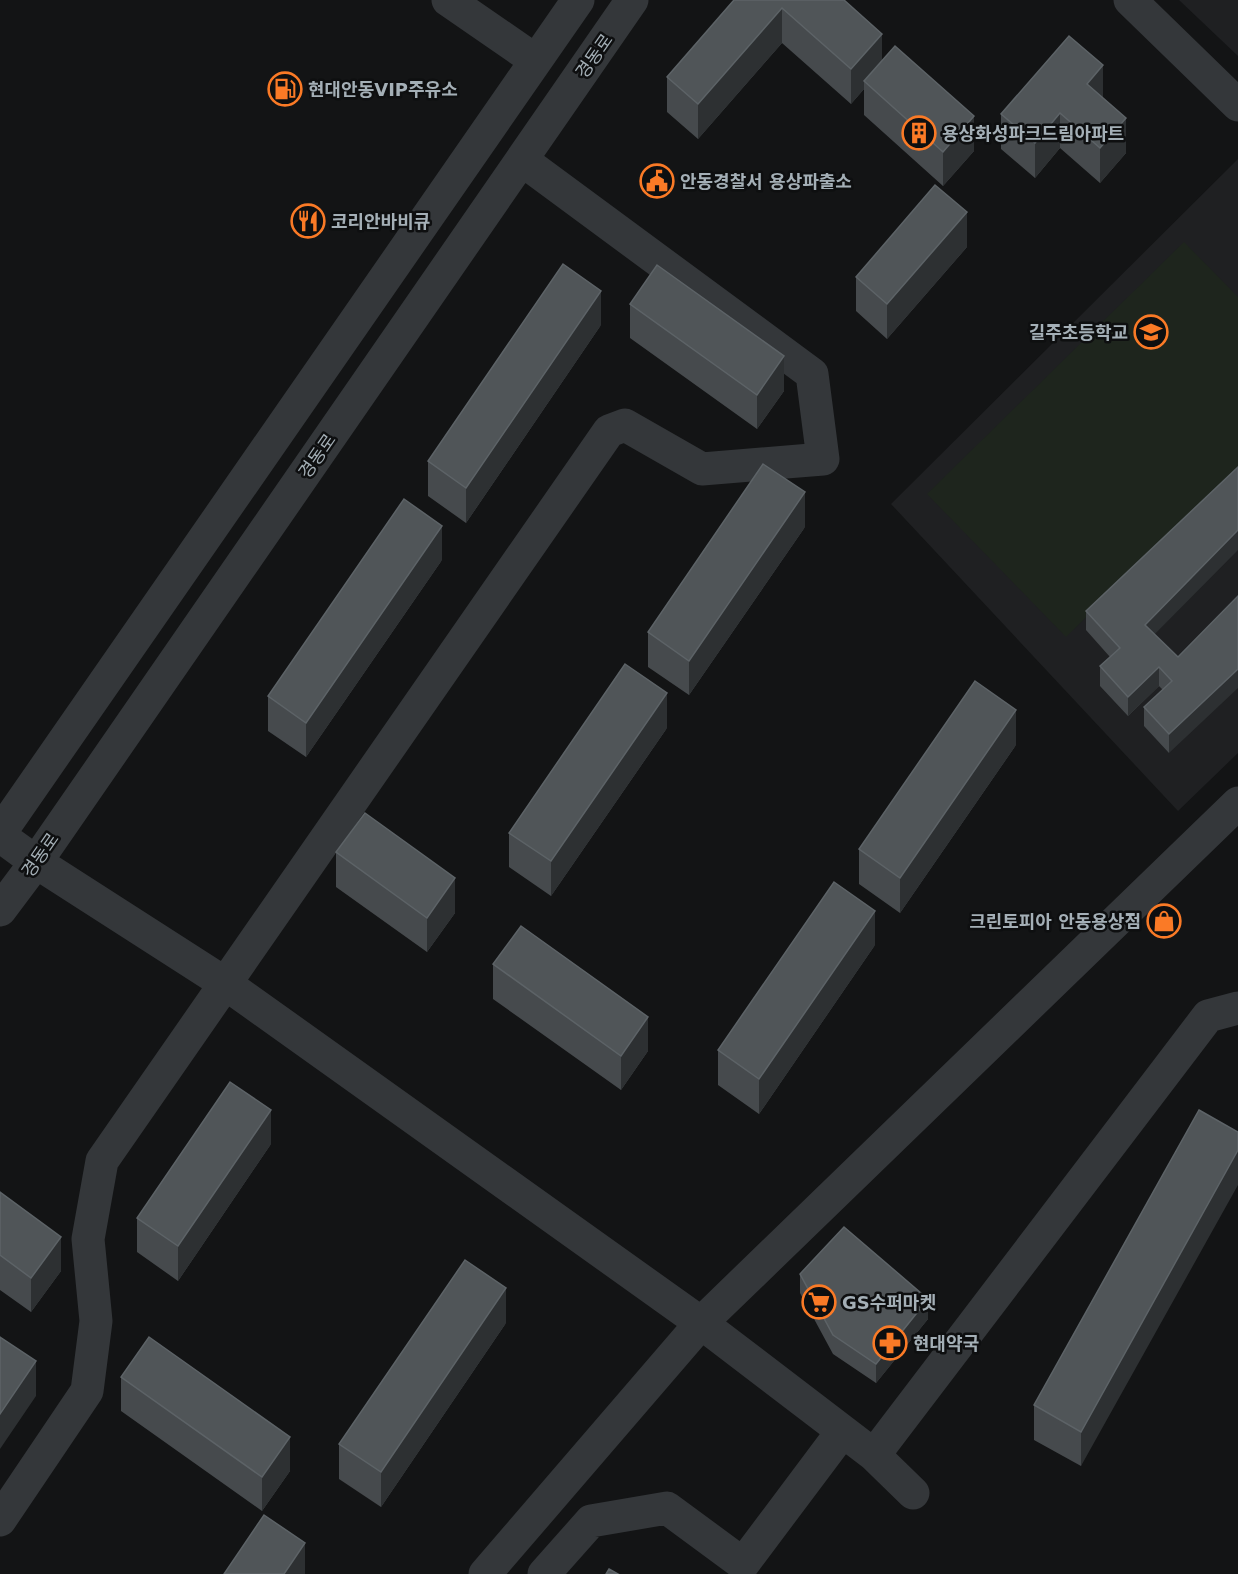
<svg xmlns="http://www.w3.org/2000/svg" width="1238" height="1574" font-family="'DejaVu Sans','Noto Sans KR',sans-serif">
<rect width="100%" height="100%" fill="#131415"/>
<!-- built -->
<path fill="#1f2022" d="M1179,0H1238V56Z
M1238,159V753L1178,811L891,504Z"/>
<!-- green -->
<path fill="#1e251d" d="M1184,242L1238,297V467L1066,637L927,494Z"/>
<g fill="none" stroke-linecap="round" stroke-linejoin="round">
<!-- minor -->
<path stroke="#34373a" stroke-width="33" d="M448,0L535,60
M1130,0L1238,105
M0,833L578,0
M0,836L36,862L226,984L701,1323L874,1455L913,1493
M0,910L36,862L632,0
M874,1455L1208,1016L1238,1008
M0,1520L87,1391L96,1321L88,1239L102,1161L609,431L625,425L702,469L823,459L812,374L522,160
M485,1574L701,1323L1238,803
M544,1574L591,1521L667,1508L743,1564L842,1432"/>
</g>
<!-- wall -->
<path fill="#464a4d" d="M734,0H844L882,60L974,151L943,186L864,115V89L851,104L782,43L698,139L667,112V77Z
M1103,98L1126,153L1100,183L1060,148L1035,178L1001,149V114Z
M967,247L887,339L856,311V277Z
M630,304L784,391L757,429L630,338Z
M601,325L466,523L428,496V461Z
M805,527L689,695L648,667V632Z
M442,560L306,757L268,731V696Z
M1086,611L1154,634L1178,657L1169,753L1144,726V707L1163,690L1159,686L1128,716L1100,686V666L1110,657L1086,630Z
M667,728L551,896L509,867V833Z
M1016,745L900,913L859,884V849Z
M336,852L455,913L427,952L336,887Z
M875,945L759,1114L718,1085V1050Z
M493,964L648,1051L621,1090L493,999Z
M1199,1110L1081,1466L1034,1440V1405Z
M271,1144L178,1281L137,1252V1218Z
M0,1192L61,1271L31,1312L0,1290Z
M800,1274L928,1319L876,1383L833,1354L800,1293Z
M506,1323L381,1507L339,1479V1444Z
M121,1377L290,1471L262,1511L121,1411Z"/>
<!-- shaded-wall -->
<path fill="#2d3032" d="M782,8V43L698,139V104Z
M882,34V69L864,81V89L851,104V69Z
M1103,65V100L1087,84Z
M1060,113V148L1035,178V143Z
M974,116V151L943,186V152Z
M1126,118V153L1100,183V148Z
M967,212V247L887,339V304Z
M601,291V325L466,523V488Z
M784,356V391L757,429V395Z
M805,492V527L689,695V661Z
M442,526V560L306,757V723Z
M1238,530V550L1145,644V625Z
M1159,667V686L1128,716V697Z
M1238,669V688L1169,753V734Z
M667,693V728L551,896V861Z
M1016,710V745L900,913V878Z
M455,878V913L427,952V918Z
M875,911V945L759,1114V1079Z
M648,1017V1051L621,1090V1056Z
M271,1110V1144L178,1281V1246Z
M1238,1150V1185L1081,1466V1432Z
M61,1237V1271L31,1312V1278Z
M506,1288V1323L381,1507V1472Z
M928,1299V1319L876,1383V1364Z
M36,1361V1396L0,1449V1414Z
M290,1437V1471L262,1511V1477Z
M305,1543V1574H284Z"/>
<!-- building -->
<path fill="#505558" stroke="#5d6367" stroke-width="1.5" d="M734,0H844L882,34L851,69L782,8L698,104L667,77Z
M1069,36L1103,65L1087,84L1126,118L1100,148L1060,113L1035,143L1001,114Z
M895,46L974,116L943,152L864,81Z
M935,185L967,212L887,304L856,277Z
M563,264L601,291L466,488L428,461Z
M657,265L784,356L757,395L630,304Z
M763,464L805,492L689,661L648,632Z
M1238,467V530L1145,625L1178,657L1238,596V669L1169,734L1144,707L1172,681L1159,667L1128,697L1100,666L1120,648L1086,611Z
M404,499L442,526L306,723L268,696Z
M625,664L667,693L551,861L509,833Z
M975,681L1016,710L900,878L859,849Z
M365,813L455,878L427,918L336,852Z
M834,882L875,911L759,1079L718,1050Z
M521,926L648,1017L621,1056L493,964Z
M230,1082L271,1110L178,1246L137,1218Z
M1199,1110L1238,1132V1150L1081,1432L1034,1405Z
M0,1192L61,1237L31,1278L0,1255Z
M844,1227L928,1299L876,1364L833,1335L800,1274Z
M465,1260L506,1288L381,1472L339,1444Z
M0,1337L36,1361L0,1414Z
M149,1337L290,1437L262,1477L121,1377Z
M264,1515L305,1543L284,1574H224Z
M609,1569L618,1574H606Z"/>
<!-- icons -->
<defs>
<g id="fuel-ring" transform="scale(1.725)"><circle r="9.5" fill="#0e0f10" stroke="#fa7a26" stroke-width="1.5"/><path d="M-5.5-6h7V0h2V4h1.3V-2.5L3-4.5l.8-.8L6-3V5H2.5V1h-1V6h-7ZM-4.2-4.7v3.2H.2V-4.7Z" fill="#fa7a26"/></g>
<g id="building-ring" transform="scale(1.725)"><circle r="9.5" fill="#0e0f10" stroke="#fa7a26" stroke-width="1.5"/><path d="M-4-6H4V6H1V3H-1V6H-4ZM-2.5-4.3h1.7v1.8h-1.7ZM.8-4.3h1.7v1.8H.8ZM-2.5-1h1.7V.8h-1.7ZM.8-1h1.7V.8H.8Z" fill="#fa7a26"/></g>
<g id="civic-ring" transform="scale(1.725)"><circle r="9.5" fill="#0e0f10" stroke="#fa7a26" stroke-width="1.5"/><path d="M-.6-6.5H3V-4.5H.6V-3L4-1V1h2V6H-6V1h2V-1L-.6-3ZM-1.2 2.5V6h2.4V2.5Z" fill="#fa7a26"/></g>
<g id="restaurant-ring" transform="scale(1.725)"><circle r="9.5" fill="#0e0f10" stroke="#fa7a26" stroke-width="1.5"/><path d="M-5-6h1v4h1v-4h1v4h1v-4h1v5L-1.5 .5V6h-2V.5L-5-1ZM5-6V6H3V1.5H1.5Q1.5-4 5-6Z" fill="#fa7a26"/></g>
<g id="school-ring" transform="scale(1.725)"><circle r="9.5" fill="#0e0f10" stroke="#fa7a26" stroke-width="1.5"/><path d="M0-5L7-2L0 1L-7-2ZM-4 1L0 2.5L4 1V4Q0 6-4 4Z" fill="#fa7a26"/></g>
<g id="shop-ring" transform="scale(1.725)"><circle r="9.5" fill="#0e0f10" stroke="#fa7a26" stroke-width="1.5"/><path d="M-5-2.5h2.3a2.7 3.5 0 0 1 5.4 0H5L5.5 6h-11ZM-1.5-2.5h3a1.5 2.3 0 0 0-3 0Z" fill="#fa7a26"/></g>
<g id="supermarket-ring" transform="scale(1.725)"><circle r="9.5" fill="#0e0f10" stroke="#fa7a26" stroke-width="1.5"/><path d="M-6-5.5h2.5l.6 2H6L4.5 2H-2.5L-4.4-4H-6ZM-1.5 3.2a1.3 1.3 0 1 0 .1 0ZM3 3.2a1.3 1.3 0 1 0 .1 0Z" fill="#fa7a26"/></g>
<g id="pharmacy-ring" transform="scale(1.725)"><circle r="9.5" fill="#0e0f10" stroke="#fa7a26" stroke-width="1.5"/><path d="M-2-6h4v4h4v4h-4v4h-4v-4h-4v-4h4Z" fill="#fa7a26"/></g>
</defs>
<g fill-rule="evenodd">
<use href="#fuel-ring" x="285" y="89"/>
<use href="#building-ring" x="919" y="133"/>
<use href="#civic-ring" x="657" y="181"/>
<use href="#restaurant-ring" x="308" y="221"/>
<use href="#school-ring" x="1151" y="332"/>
<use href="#shop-ring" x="1164" y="921"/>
<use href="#supermarket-ring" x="819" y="1302"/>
<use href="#pharmacy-ring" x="890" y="1343"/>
</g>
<g text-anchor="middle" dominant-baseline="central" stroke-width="5" stroke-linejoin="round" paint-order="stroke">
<!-- street labels -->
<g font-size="18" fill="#a4afb6" stroke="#0e0f10">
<text transform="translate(594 56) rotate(-55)">경동로</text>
<text transform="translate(317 456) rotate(-55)">경동로</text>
<text transform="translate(40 855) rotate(-55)">경동로</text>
</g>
<!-- poi labels -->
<g font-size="18" font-weight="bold" fill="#a4afb6" stroke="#0e0f10" text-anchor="start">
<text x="308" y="89">현대안동VIP주유소</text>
<text x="942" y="133">용상화성파크드림아파트</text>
<text x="680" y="181">안동경찰서 용상파출소</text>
<text x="331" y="221">코리안바비큐</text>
<text x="1128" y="332" text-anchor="end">길주초등학교</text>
<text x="1141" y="921" text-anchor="end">크린토피아 안동용상점</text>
<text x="842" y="1302">GS수퍼마켓</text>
<text x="913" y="1343">현대약국</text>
</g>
</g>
</svg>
